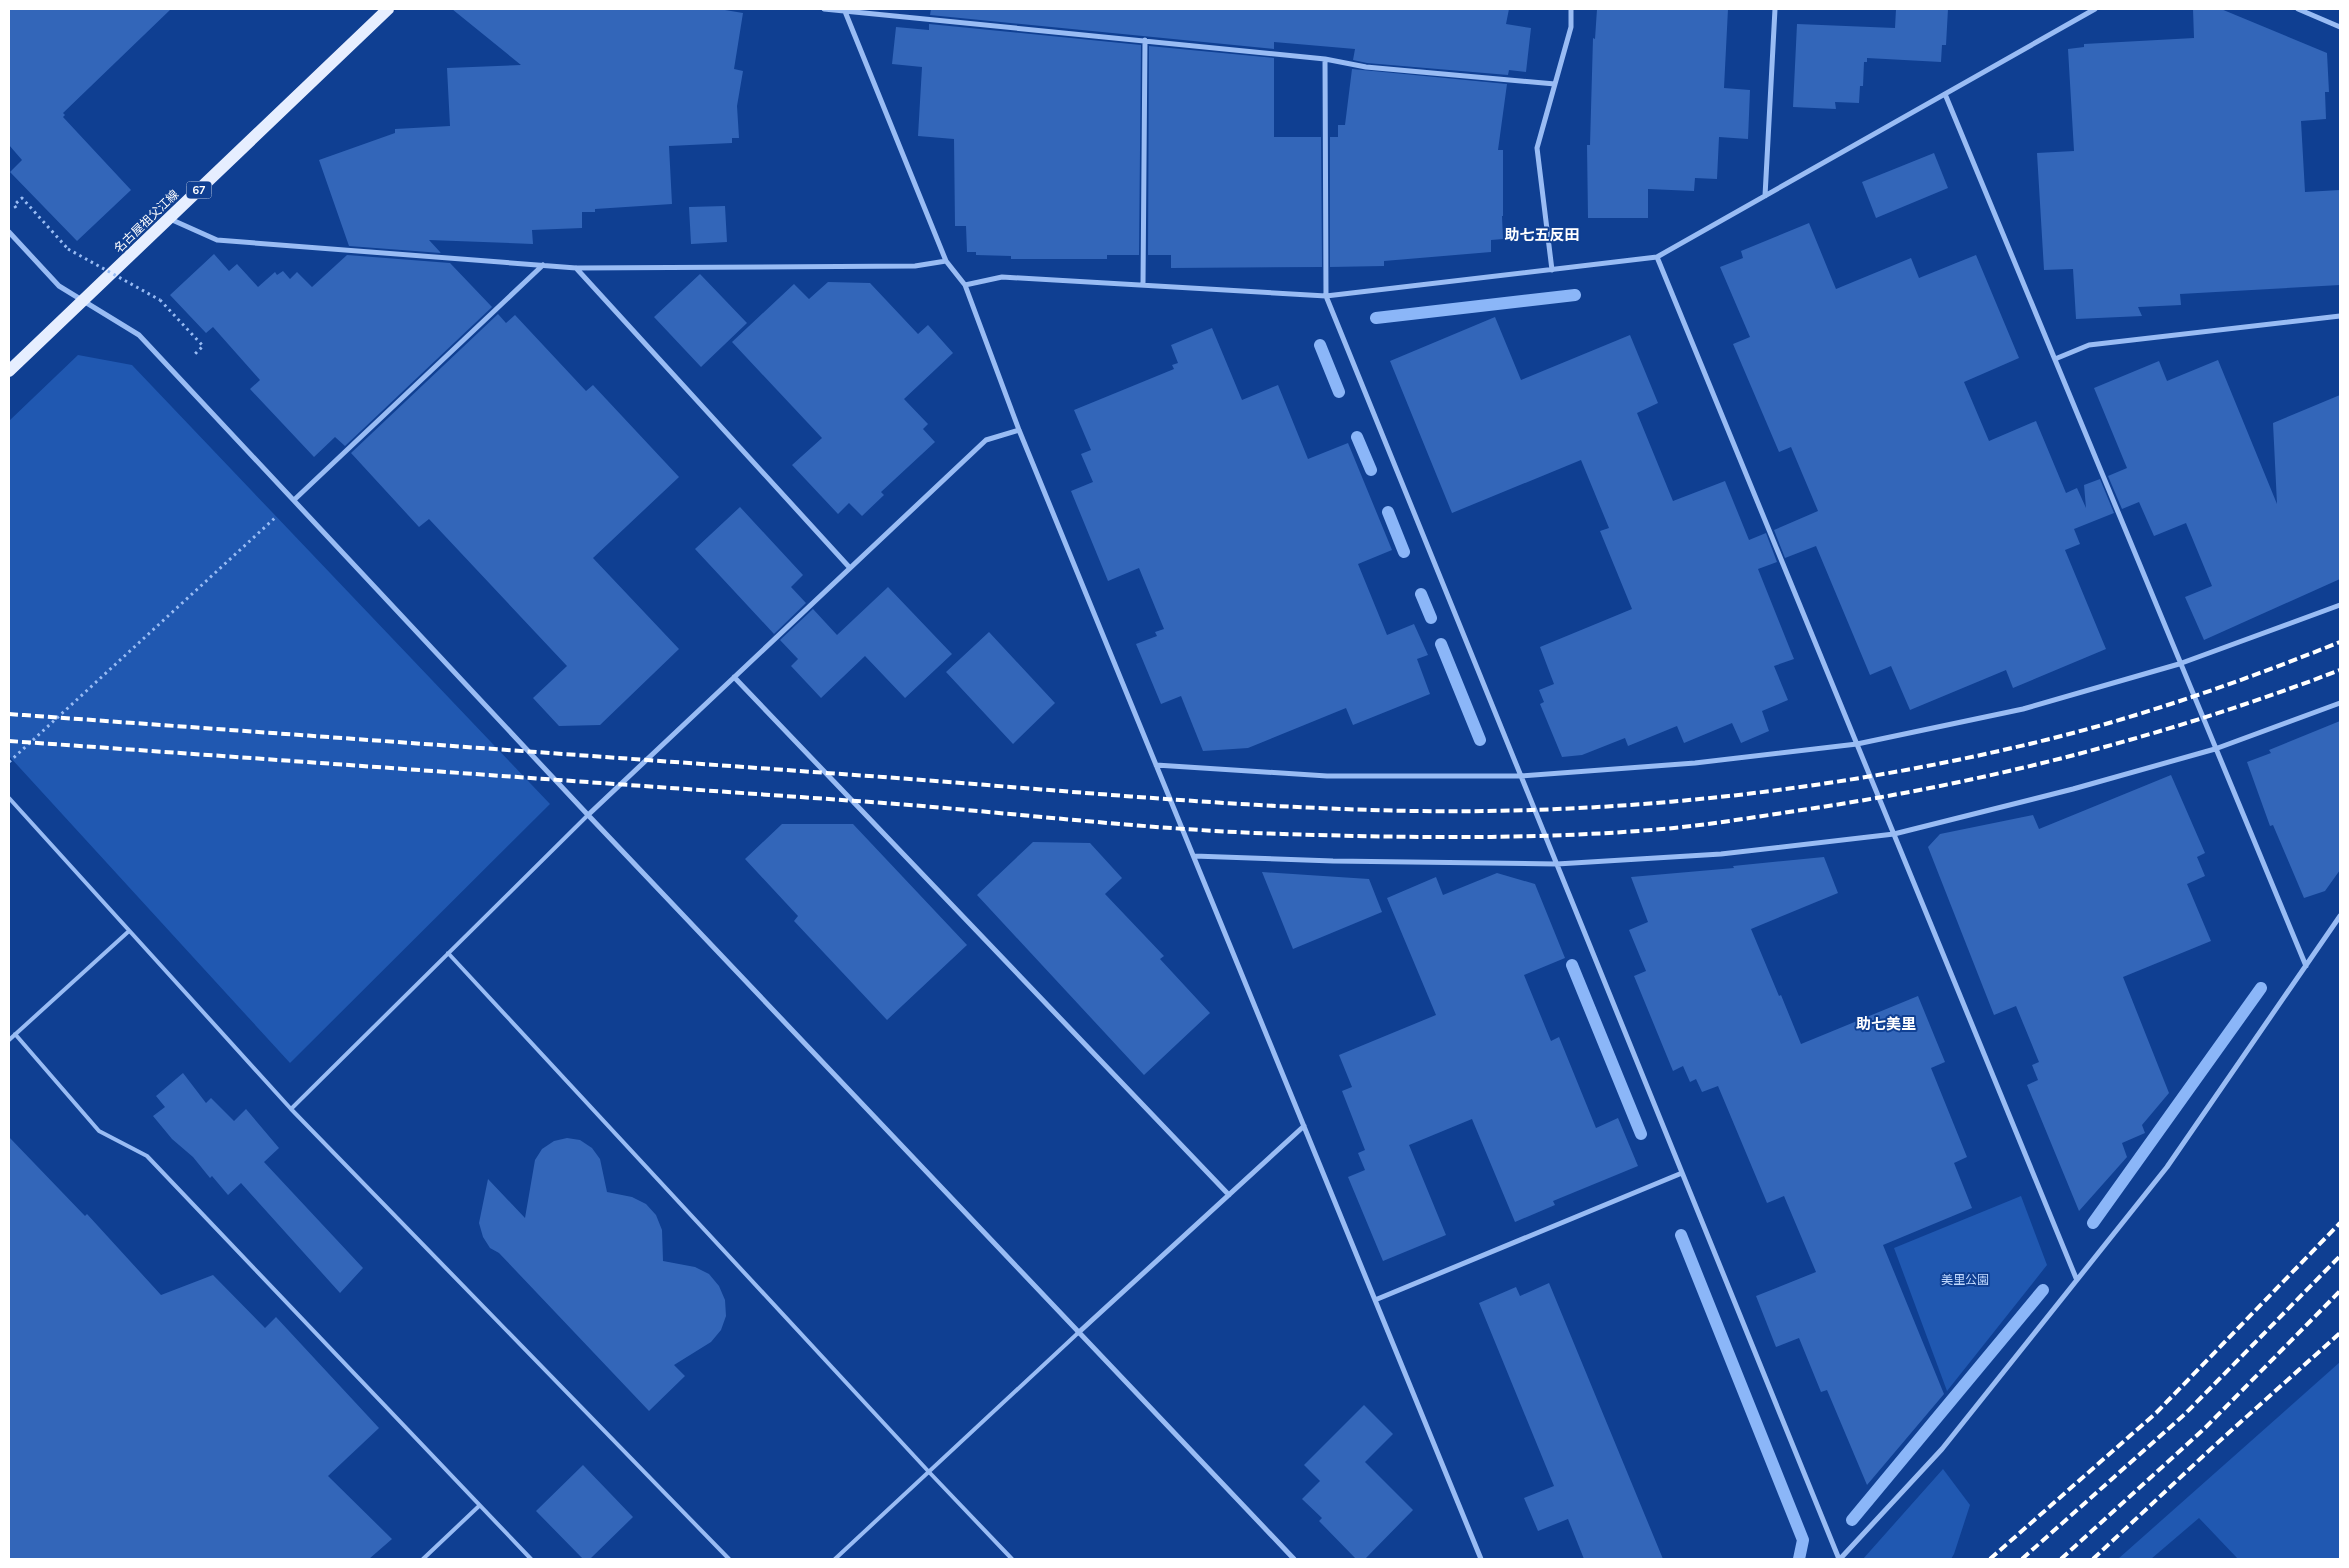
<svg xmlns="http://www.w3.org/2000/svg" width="2349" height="1568" font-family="Mulish,'Noto Sans JP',sans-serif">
<rect width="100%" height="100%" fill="#0f3f92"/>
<!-- green -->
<path fill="#2058b1" d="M78,355L132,365L550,804L290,1063L9,756V421Z
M2021,1196L2047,1265L1947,1391L1894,1248Z
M2340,1362V1559H2238L2199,1518L2151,1559H2118Z
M1943,1469L1970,1505L1954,1554L1951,1559H1863Z"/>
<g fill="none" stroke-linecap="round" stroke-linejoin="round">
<!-- stream -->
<path stroke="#8bb6f8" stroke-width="12" d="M1376,318L1575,295
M1320,345L1339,392
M1357,437L1371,470
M1388,512L1404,552
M1421,594L1431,618
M1441,644L1480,740
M1572,965L1641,1134
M2093,1223L2261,988
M1681,1235L1803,1540L1799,1559
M1852,1520L2043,1290"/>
</g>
<!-- building -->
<path fill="#3366b9" d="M9,9H171L63,113L65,115L63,117L131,190L77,241L10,172L22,160L9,145Z
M452,9H719L743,13L734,69L743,71L737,106L739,138H732V143L669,146L672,204L595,209V212H582V228L532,230L533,244L429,240L441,253L349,246L319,160L395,133V129L450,126L447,68L521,65Z
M931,9H1509L1506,24L1531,28L1526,72L1509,70L1508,75L1367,63L1353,60L1355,49L1274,42V49L930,15Z
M1597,9H1728L1724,88L1750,90L1748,139L1719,137L1717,179L1695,178L1694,191L1648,189V218H1588L1587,145H1590L1593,38L1595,39Z
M1896,9H1948L1946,45H1942L1941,62L1867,58V62H1864L1863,86H1860L1859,103L1835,102L1836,109L1793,107L1797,24L1895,28Z
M2193,9H2221L2327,53L2329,92H2325L2326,119L2301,121L2305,192L2340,190V285L2180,294L2181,305L2138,307L2142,316L2076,319L2073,269L2044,270L2037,153L2074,151L2068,49L2084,47V44L2194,38Z
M929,24L1141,45L1139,255H1107V259H1011V256L976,255V252H967L966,226H955L954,139L918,136L922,67L892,64L896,27L929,30Z
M1149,46L1274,58V137H1321L1322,267L1171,268V255H1148Z
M1352,69L1507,84L1498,150H1503V216H1502L1503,239L1491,240V252L1384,261V266L1330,267V137H1338V125H1345Z
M1934,153L1948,188L1876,218L1862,182Z
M725,206L727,242L691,244L689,207Z
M1809,223L1836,289L1911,258L1919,278L1976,255L2019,358L1964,382L1989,441L2036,421L2066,493L2077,488L2086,508L2084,485L2100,479L2114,513L2074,529L2080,544L2065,550L2106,649L2013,688L2006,670L1910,710L1891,666L1870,675L1816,546L1785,558L1774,530L1818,511L1791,447L1779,452L1733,344L1750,337L1720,267L1743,258L1741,251Z
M214,254L229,271L237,264L258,287L275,272L277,275L283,271L290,279L297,272L312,287L347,255L450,263L492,307L345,446L335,437L314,457L250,389L260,380L213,327L206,333L170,295Z
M700,274L747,323L701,367L654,317Z
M828,282L870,283L918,334L928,325L953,353L904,399L928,424L923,429L935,442L881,492L884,495L862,516L849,503L838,514L792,465L822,438L732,342L794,284L809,299Z
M498,314L506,323L515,315L586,391L593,385L679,477L593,558L679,649L600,725L559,726L533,698L567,666L429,519L419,527L351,453Z
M1495,317L1521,380L1630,335L1658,403L1637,413L1673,501L1725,481L1749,540L1766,533L1777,562L1758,569L1794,659L1774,666L1788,700L1762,711L1769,731L1741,743L1732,723L1684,743L1677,726L1628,746L1625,738L1582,755L1562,757L1540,704L1544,702L1539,690L1554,684L1540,647L1632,609L1600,531L1609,528L1581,460L1452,513L1390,361Z
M1212,328L1242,400L1278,385L1308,459L1348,443L1392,550L1358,564L1387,635L1414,624L1428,655L1417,659L1430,694L1353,725L1346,708L1248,748L1203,751L1181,696L1161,704L1136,644L1157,636L1155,632L1164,629L1139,568L1108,581L1071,491L1093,482L1081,454L1091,450L1074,410L1174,369L1172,365L1178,363L1171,345Z
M2218,360L2277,504L2273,423L2340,395V579L2204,640L2185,597L2212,586L2186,523L2154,536L2139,502L2122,509L2108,476L2127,468L2094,388L2159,361L2167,381Z
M740,507L803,575L791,587L806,603L774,634L695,549Z
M888,587L952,654L905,698L865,656L821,698L791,666L798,659L780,640L813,609L837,635Z
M989,632L1055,703L1013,744L946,672Z
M2340,721V870L2325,891L2304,898L2273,825L2270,826L2247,762L2271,753L2269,750Z
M2171,775L2205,853L2197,857L2205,876L2187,884L2211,941L2123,977L2169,1093L2142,1125L2145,1133L2122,1143L2127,1157L2079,1211L2027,1085L2038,1080L2032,1065L2039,1062L2016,1006L1994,1015L1928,847L1940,834L2033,815L2039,829Z
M782,824H853L967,945L887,1020L794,921L798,916L745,859Z
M1033,842L1090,843L1122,878L1105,894L1164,956L1160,959L1210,1013L1144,1075L977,895Z
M1824,857L1838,893L1751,929L1779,996L1781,995L1801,1044L1918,996L1945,1062L1931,1068L1967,1157L1954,1163L1972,1208L1883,1245L1944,1394L1867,1485L1827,1390L1821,1392L1799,1338L1776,1347L1756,1296L1816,1272L1784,1196L1767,1203L1718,1086L1702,1092L1696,1079L1690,1082L1683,1066L1673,1071L1634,976L1646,971L1629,930L1648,922L1631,877L1734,868L1733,866Z
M1262,872L1369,879L1382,912L1293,949Z
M1497,873L1535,884L1565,958L1524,975L1551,1041L1559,1037L1596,1128L1618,1118L1638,1166L1553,1201L1555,1205L1515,1222L1472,1119L1409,1145L1446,1235L1383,1261L1348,1177L1365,1170L1358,1153L1365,1150L1342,1091L1352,1087L1339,1055L1436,1015L1387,898L1436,877L1443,895Z
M183,1073L206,1103L211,1098L234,1121L246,1109L279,1148L264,1162L363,1268L340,1293L241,1183L228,1195L212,1176L210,1178L193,1157L172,1139L153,1116L165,1107L156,1096Z
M9,1137L85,1216L87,1214L161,1295L213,1275L265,1328L276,1317L379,1428L328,1476L392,1539L369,1559H9Z
M567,1138L580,1140L592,1148L600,1159L607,1192L632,1197L646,1204L656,1215L662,1230L663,1261L695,1267L709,1274L719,1286L725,1300L726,1316L721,1330L711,1342L674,1365L685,1376L649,1411L499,1253L490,1248L483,1237L479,1223L488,1179L525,1218L535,1160L542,1149L554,1141Z
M1549,1283L1663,1559H1584L1568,1519L1538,1531L1524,1498L1554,1486L1479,1303L1516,1287L1520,1296Z
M1364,1405L1393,1434L1365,1462L1413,1510L1365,1559H1356L1319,1521L1322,1518L1302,1499L1320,1481L1304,1465Z
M583,1465L633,1517L590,1559H583L536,1511Z"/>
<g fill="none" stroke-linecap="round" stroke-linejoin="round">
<!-- path -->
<path stroke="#99bcf4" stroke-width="3" stroke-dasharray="2.5 4" stroke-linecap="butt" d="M16,208L14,205L22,198L68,249
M160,300L203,346L193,356
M9,762L277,516"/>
<!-- lane -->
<path stroke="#99bcf4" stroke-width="4" d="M9,798L291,1109L729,1559
M448,953L929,1472L1012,1559
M15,1034L99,1131L147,1156L531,1559
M9,1040L129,931
M291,1109L588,815
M423,1559L479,1506
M835,1559L1078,1333"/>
<!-- street -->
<path stroke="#99bcf4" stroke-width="5" d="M824,9L1325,59L1366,67L1555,84
M844,9L946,261L965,285L1019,430L1481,1559
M2298,9L2340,27
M1325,59L1326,296L1839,1559
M1945,94L2306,966
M1765,196L1775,9
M170,219L217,240L576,268L915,266L946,261
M9,232L59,286L139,335L588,815L1294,1559
M1657,257L2076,1278
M576,268L850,568
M1552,270L1537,148L1571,27V9
M965,285L1002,277L1326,296L1657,257L2095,9
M1143,285L1145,40
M2055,359L2089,345L2340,316
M294,500L543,265
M734,677L1229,1195
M1156,765L1327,776H1521L1695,763L1857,744L2023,709L2179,664L2340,605
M588,815L986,440L1019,430
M1194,856L1333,861L1557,864L1721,854L1894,834L2073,789L2215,749L2340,703
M1375,1300L1682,1173
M1078,1333L1304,1126
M1840,1559L1942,1449L2167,1167L2340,916"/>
<!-- primary -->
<path stroke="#e6eeff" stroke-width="12" d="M9,371L388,9"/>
<!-- rail -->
<path stroke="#fff" stroke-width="4" stroke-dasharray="9 4" stroke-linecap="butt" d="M9,714C300,735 591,756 883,777C1060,790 1237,808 1415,811C1619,814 1826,792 2025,745C2132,720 2238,683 2340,642
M9,741C296,761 583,782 871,802C1008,812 1146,830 1284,834C1413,838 1545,840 1674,828C1721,823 1768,815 1815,808C1994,781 2170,735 2340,670
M1990,1559L2156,1413L2340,1223
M2022,1559L2185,1414L2340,1256
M2061,1559L2205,1428L2340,1291
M2093,1559L2215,1445L2340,1333"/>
<!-- path-bridge -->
<path stroke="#99bcf4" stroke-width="3" stroke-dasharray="2.5 4" stroke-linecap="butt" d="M68,249L160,300"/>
</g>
<g text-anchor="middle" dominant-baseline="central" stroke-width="4" stroke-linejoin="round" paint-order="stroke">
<!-- shield labels -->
<rect fill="#0f3f92" stroke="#b7c5de" stroke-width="1" x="186.5" y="181.5" width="25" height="17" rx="4"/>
<g font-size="11" font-weight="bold" fill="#fff">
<text x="199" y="190">67</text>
</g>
<!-- street labels -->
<g font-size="12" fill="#fff" stroke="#0f3f92">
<text transform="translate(146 221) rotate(-44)">名古屋祖父江線</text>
</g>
<!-- park labels -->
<g font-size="12" fill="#c1d9fe" stroke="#0f3f92">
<text x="1965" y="1279">美里公園</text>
</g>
<!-- quarter labels -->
<g font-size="15" font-weight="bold" fill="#fff" stroke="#0f3f92">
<text x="1542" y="234">助七五反田</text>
<text x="1886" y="1023">助七美里</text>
</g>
</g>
<!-- border -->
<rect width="2349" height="1568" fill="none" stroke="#ffffff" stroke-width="20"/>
</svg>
